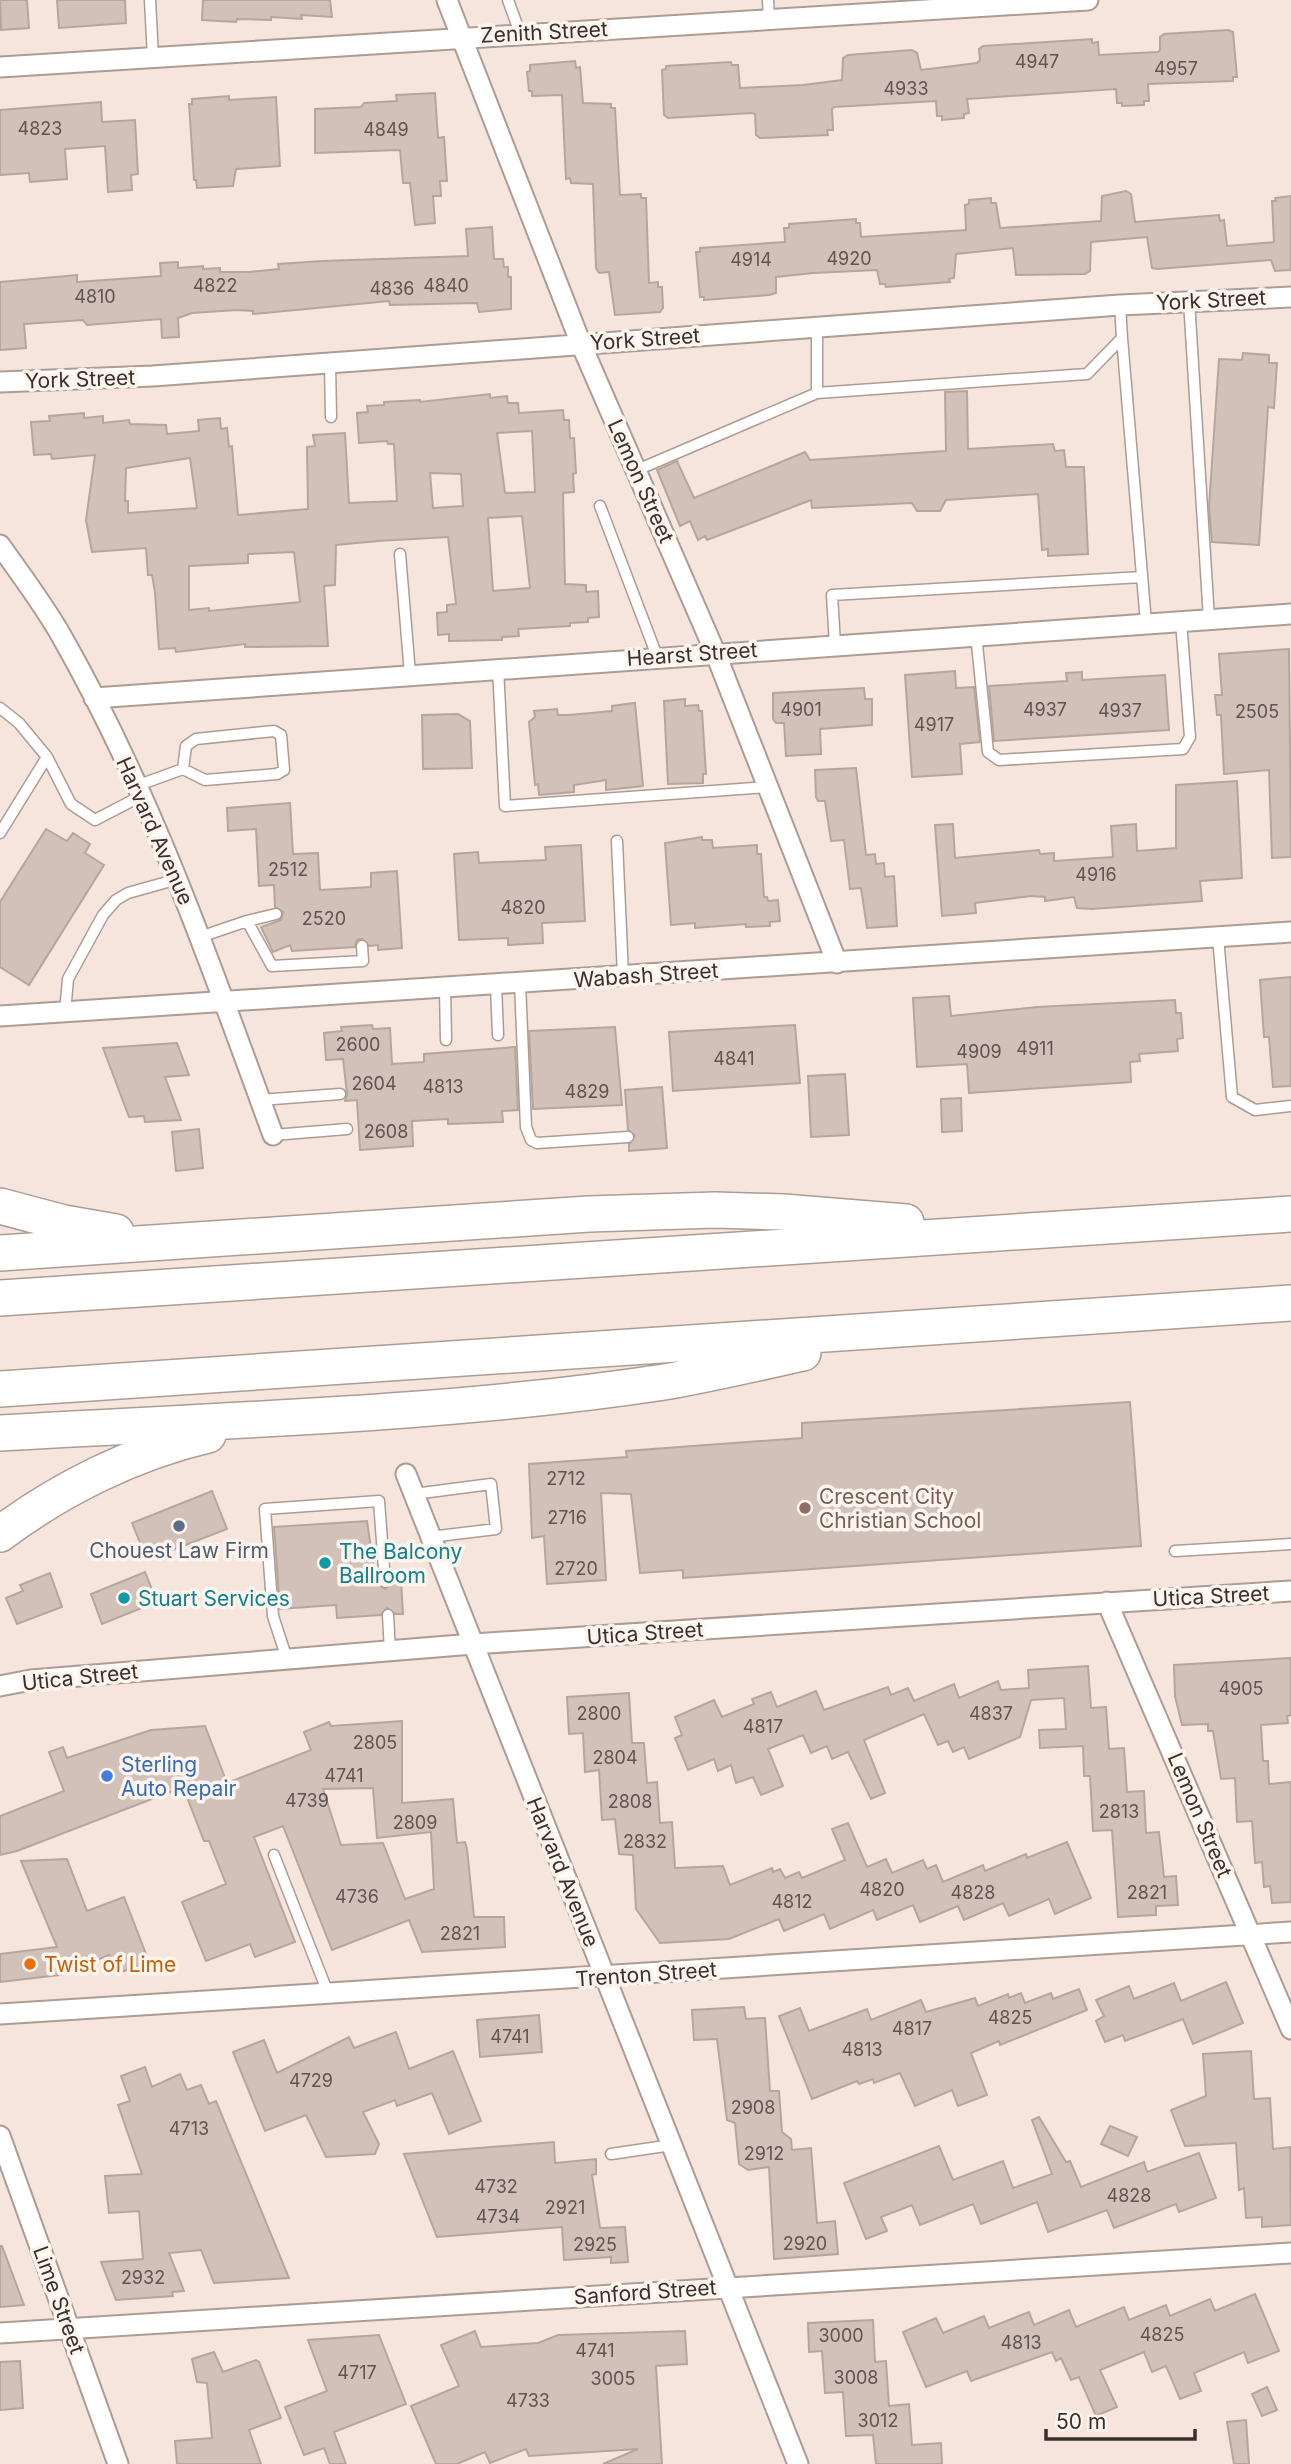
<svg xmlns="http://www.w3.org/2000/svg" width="1291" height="2464" font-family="Inter,sans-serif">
<rect width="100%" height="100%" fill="#f6e5dc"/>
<!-- building -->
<path fill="#d2c1b9" stroke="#b5a69d" stroke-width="2" fill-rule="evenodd" d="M0,0H27L29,28L1,30Z
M57,0H125L126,23L59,28Z
M203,0H330L332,17L301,15L302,19L271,17V20L237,19L236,22L202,20Z
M1228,30L1233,32L1237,77H1233V81L1148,84L1149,101H1144V105L1122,106V103H1117L1116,89L967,99L969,113L964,114V118L942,120V116H937L936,101L834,107L832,109L833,130H827L828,135L760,138L756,135L755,114L752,113L668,118L664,115L662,70L666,69V66L731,62L732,65H738L740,88L803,85L842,80L843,58L848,55L912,50L917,53L921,70L977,63L980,60L979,49L983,46L1092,39V43L1098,42L1099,55L1158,52L1160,50V37L1164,34Z
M575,61L576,68L580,67L583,103L611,104V108H615L620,195L641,194V198H646L649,283L658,282V287H662L663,308L660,312L615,315L609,272L599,273L596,268L593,184L571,183L570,178L566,179L562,95L532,96V91H529L527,72L530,71V65Z
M435,93L438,138L444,137L447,181H440L441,196H433L435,223L415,225L410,183H403L400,150L315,153V109L361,107L364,103L397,101L396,95Z
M229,96V100L276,97L280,166L236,169L233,186L197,188L196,180H194L189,104H192V99Z
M101,102L102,122L135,120L138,174L131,175L132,190L108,192L105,146L65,149L67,179L30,182L29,173L0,175V110Z
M1126,191L1131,194L1135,222L1219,215L1220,221L1224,220L1227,246L1274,242L1272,201H1276L1275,198L1291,196V270L1275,271L1271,260L1157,269L1152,268L1147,237L1091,242L1090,271L1085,274L1016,275L1013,248L956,254L954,278L949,279L950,282L886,287L885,284H880L877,270L813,273L776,277V293L769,295L704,300V297H700L696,252H700V248L785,242L784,228H789V224L856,219V223H860L861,237L966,230L965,205L969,204V200L991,198V203H996L1000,228L1101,221L1102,196Z
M492,227L494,259H503L504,267H508V277H511V309L479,312L477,303L390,305L389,301L253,314V311L237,310L192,313L178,318L179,337L162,338L161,319L87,325L83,320L24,324L26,348L0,350V282L77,275V282L161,276L160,263L178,262V268L203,266V269L220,268V272H250L279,269L278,264L323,261L468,256L466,229Z
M1243,353L1269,355V363H1277L1274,408L1268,407L1259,545L1212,542L1209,507L1219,359L1242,360Z
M967,391L968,449L1053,444L1055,451L1064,450L1066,467H1084L1088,554L1048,556V549L1042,550L1038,494L946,500L940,511H917L912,503L812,508L811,500L707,540L705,536L698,540L690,521L680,526L657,470L677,461L694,498L805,452L810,460L946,451L945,392Z
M490,394V398L507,396L508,403H518L519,413L563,410L564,420H569L570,438H574L576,473L573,474L574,492L563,493L565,584L586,585V592L598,591L599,617L588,618V622L570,623V626L518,629L519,636L502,637V640L449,641V634L438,635L437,613L447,612V605L456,604L448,537L378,541L336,545L335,585L324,586L328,646L245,647V644L176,652L175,648L159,649L155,592L152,575H148L146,548L92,552L86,520L95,455L52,459L51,454L34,455L31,422L50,421L49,416L84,413V418L103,416V423L129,420L130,424L166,425L167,434L199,431L198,420L220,418L221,429L227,428L229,447L232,446L238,515L308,509L307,447L315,446L313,435L345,433L349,503L397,501L394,444H388L387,441L359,443L357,413L368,412L367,406L384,405V402L420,400V402ZM532,431L535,492L505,493L497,433ZM190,458L197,508L128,513V501H125L126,468ZM430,473L461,474L463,506L433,508ZM522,516L530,588L493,591L488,518ZM294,552L300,602L209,611V608L189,610V566L248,563V554Z
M1289,649L1291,857L1272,858L1269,770L1224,774L1221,715H1217L1215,695H1222L1219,654Z
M955,671L956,688L974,687L980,742L960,744L962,774L912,777L905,675Z
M1082,672V680L1165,675L1169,730L994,741L989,686L1067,681L1066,673Z
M864,688L865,699H872V725L820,729L821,754L786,756L784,723H776L773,719V693Z
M685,699V706L698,705L699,711H702L706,774H703V783L668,784L664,701Z
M635,703L643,786L606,790V780L574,785V792L539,795L538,784L535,785L529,722L535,717L534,711L557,709L558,715H569L612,711V706Z
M458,714L470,721L472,768L423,769L422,715Z
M856,768L866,855L875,854L876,864L884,863L885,877L894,876L897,926L867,928L861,888L850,889L844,840L831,841L825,801H818L816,797L815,770Z
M1237,781L1242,878L1200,881L1202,901L1092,909L1077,908L1074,897L1045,901V897L1031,896L975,903L976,913L942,916L935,825L953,824L955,858L1039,850L1040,854L1054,853V861L1113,857L1111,826L1136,824L1137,851L1176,848V785Z
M290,803L293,854L318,853L320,890L371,887V873L397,871L402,948L378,950V945L369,946L362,939L357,940L355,947L292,951L290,945L273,952L261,927L281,920L283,912L275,907L274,885L259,886L256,829L228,831L227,808Z
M46,829L67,841L73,833L90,844L85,853L104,865L29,985L0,967V902Z
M702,837V840H712L713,848L757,845V854H761L764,897H767L768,901L778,900L780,921L770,922V926L746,927V924L695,928V923L671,925L665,843Z
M581,845L585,921L542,923L543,943L508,945V938L459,940L454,854L478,852L479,863L546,860L545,847Z
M1291,977V1086L1273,1087L1269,1037H1264L1260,980Z
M949,996L951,1016L1037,1007L1175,1000L1176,1013H1181L1183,1038L1177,1039L1178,1051L1139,1054L1140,1061L1130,1062L1131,1082L969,1093L967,1064L917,1067L913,998Z
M372,1025L373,1029L390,1028L392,1064L424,1062V1054L515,1047L518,1110L502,1111L503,1122L448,1124V1119L412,1121L413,1146L360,1150L357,1100L345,1101L347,1094L343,1059L326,1060L324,1033L342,1031L341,1027Z
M795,1025L800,1083L673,1091L669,1032Z
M615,1027L622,1105L533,1109L529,1031Z
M177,1043L189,1075L165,1077L181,1120L145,1122L144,1116L129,1117L103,1048Z
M845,1074L849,1135L811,1137L808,1076Z
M662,1087L667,1148L629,1151V1144L635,1136L628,1130L625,1090Z
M961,1098L962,1131L942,1132L941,1099Z
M199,1129L203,1168L176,1171L172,1132Z
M1130,1402L1141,1546L683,1578V1570L640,1573L631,1494L601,1493L606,1580L547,1584L544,1536L532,1538L529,1464L627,1457L626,1451L802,1438V1423Z
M212,1491L227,1529L147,1560L132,1523Z
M367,1521L376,1583L385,1589L392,1582L401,1581L403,1614H395L387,1608L381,1615L337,1618L336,1605L280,1609L274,1527Z
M145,1572L157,1602L102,1624L91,1594Z
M50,1573L62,1607L17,1624L6,1598L23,1591L20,1585Z
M1291,1658V1715L1287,1716L1288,1723L1261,1725L1263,1761H1268L1269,1784L1291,1782V1902L1272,1903L1270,1886L1264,1887L1262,1862L1255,1863L1252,1821L1237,1822L1235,1778L1221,1779L1213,1731H1208V1724L1182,1725L1175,1696L1174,1665Z
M1088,1666L1091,1708L1106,1707L1109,1749L1124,1748L1127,1792L1144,1791L1146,1833L1159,1832L1164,1877L1176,1876L1178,1905L1156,1906V1915L1118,1917L1112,1830L1093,1831L1090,1776H1084L1083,1746L1040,1748L1039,1730L1066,1729L1064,1698L1031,1700L1020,1737L969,1759L964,1747L953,1752L948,1741L938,1745L924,1714L864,1740L885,1793L871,1799L848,1752L832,1759L827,1746L811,1753L803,1735L768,1749L783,1786L761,1795L753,1777L736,1783L731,1765L718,1771L714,1759L688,1770L675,1738L682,1735L675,1717L714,1700L722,1717L754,1704L752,1699L771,1692L777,1707L816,1691L824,1710L888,1687L891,1695L908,1688L914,1701L954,1684L959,1698L998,1681L1001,1690L1029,1688L1028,1670Z
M629,1693L632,1743H644L647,1783L657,1782L660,1823L672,1822L675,1868L723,1866L730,1885L772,1868L773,1872L780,1869L785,1878L799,1872L802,1878L845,1860L832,1829L848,1823L867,1867L886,1859L892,1873L923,1860L927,1869L936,1865L943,1882L983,1865L985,1871L1026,1854L1027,1858L1067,1842L1091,1898L1055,1914L1049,1899L1009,1916L1003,1903L964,1920L958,1906L920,1922L913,1905L877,1920L873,1910L830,1929L824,1914L784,1931L779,1919L729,1939L660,1943L636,1909L633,1855L619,1854L615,1819L602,1820L599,1770L585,1772L583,1733L569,1734L567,1697Z
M402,1721V1803L453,1799L457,1843L465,1842L467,1849L474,1917H504L505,1947L422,1952L409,1920L332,1950L283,1826L254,1837L295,1942L255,1957L250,1944L206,1961L182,1902L226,1884L209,1841H204L183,1787L17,1851L0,1855V1816L64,1791L49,1752L63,1747L67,1758L151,1730L205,1726L227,1783L311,1750L304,1732L329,1722L331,1726ZM373,1788L377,1838L431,1832L434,1889L405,1899L383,1843L341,1845L323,1789Z
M67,1859L87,1911L124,1897L149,1962L116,1974L109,1955L60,1975L0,1982V1954L57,1947L21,1861Z
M1226,1982L1243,2023L1193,2044L1183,2019L1125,2041L1123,2035L1105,2042L1096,2021L1104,2016L1096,2000L1129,1986L1134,1999L1174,1983L1181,2001Z
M1079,1989L1087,2010L1000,2045L999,2041L971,2053L987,2095L958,2106L952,2090L915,2106L900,2073L874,2083L873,2079L859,2084L857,2081L812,2099L779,2016L800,2008L809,2031L867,2009L871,2020L921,2000L926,2012L975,1998L978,2006L1008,1994L1009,1998L1021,1993L1025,2003L1051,1993L1053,1999Z
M744,2007L746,2019L765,2018L770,2091H779L782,2132L791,2139L792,2150L811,2148L817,2223L835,2221L838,2254L774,2259L769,2167L748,2170L739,2164L735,2123L727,2120L717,2039L694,2040L692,2010Z
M539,2015L542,2052L480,2057L477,2020Z
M396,2032L409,2069L453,2051L481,2121L449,2134L432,2093L397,2106L395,2100L363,2112L379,2144L375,2154L326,2157L306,2115L265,2131L233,2052L264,2040L277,2073L349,2037L354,2048Z
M1251,2051L1254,2099L1270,2098L1273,2149L1290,2147L1291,2225L1262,2227V2217L1246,2218L1244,2188L1239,2190L1236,2143L1185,2146L1171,2110L1206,2096L1203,2054Z
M145,2067L152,2087L180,2074L187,2090L201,2085L209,2104L216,2101L289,2278L214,2283L201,2250L169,2253L184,2291L172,2292L173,2296L116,2300L101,2262L143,2259L139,2211L109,2213L105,2176L142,2174L118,2105L130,2101L121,2076Z
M1039,2117L1066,2162L1070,2161L1081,2187L1144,2162L1147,2172L1199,2153L1216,2198L1179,2212L1176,2204L1114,2228L1107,2210L1048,2232L1037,2202L981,2224L973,2204L920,2225L912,2205L881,2217L887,2231L866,2239L844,2183L939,2146L953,2180L1003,2161L1013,2188L1052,2174L1032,2120Z
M1110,2126L1137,2137L1128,2156L1101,2144Z
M554,2142L555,2163L596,2159V2174L592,2175L600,2228L625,2227L628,2262L611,2263V2257L564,2260L562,2227L437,2237L404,2154Z
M0,2246H2L24,2305L0,2307Z
M1255,2294L1279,2351L1248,2363L1244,2352L1194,2373L1201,2391L1180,2399L1166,2366L1152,2372L1144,2352L1100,2370L1117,2407L1096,2416L1079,2377L1071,2380L1061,2358L1056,2361L1052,2352L971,2381L967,2371L926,2387L903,2332L936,2318L943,2333L984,2316L989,2328L1029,2312L1034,2325L1069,2310L1076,2327L1124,2307L1129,2320L1166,2305L1170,2316L1210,2299L1215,2311Z
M873,2320L875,2362L886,2361L889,2406L909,2404L912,2445L941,2443L942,2464H876L873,2435L846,2436L843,2392L825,2393L822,2351L809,2352L808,2323Z
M475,2331L481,2347L538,2343L558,2335L685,2331L687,2364L656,2366L662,2464H603L638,2449L529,2456L526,2449L490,2463L485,2452L457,2464H436L411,2406L459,2386L441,2345Z
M379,2335L406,2404L334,2432L346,2464H330L324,2448L304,2455L285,2407L327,2391L308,2340Z
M214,2352L223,2372L256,2360L259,2362L281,2418L249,2430L261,2464H177L175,2441L212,2438L207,2383L197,2382L192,2359Z
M20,2361L23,2408L0,2410V2362Z
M1267,2387L1277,2410L1262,2416L1252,2394Z
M1246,2420L1249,2464H1234L1227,2422Z"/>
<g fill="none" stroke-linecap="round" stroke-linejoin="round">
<!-- service casing -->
<g stroke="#ac9c94" stroke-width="13">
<path id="service" d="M150,0L153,57
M508,0L520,33
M768,0L769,20
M1189,301L1209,619
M817,327V393
M1122,338L1146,623
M330,363L331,417
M637,470L817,393L1087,374L1122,338L1120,305
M600,506L657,656
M400,554L410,674
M976,634L988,752L999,760L1183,749L1190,737L1181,621
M835,644L832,595L1142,577
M498,668L505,806L768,787
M0,708L19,723L47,757L71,804L95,820L141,796
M274,731L281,735L284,770L277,774L205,780L183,769L186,746L196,739Z
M136,786L183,769
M0,833L47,757
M617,841L623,976
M247,921L276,914
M200,937L247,921L272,966L363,961L362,946
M1218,937L1232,1097L1255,1110L1291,1106
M520,983L526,1127L531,1140L537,1143L628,1137
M496,985L498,1035
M445,988L446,1040
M65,1012L68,979L103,915L116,900L128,893L178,879
M260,1100L340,1094
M273,1135L347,1129
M414,1494L491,1484L496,1529L430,1537
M1175,1551L1291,1544
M388,1615L390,1651
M287,1659L273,1616L265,1509L379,1501L385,1582
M274,1855L328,1993
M611,2154L672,2145"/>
</g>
<!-- minor casing -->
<g stroke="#ac9c94" stroke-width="23">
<path id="minor" d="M447,0L581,344L715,652L837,963
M0,67L1088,0
M0,382L153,376L1120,305L1291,297
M0,545C21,575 44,605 62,637C152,795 211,966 273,1135
M94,698L1291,614
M0,1016L1291,932
M406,1474L798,2464
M1107,1602L1291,2029
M0,1686L31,1680L473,1644L1291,1591
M0,2014L1291,1932
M0,2136L118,2464
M0,2333L1291,2253"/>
</g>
<!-- motorway casing -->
<g stroke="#ac9c94" stroke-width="38">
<path id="motorway" d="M0,1206L64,1223L116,1232
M0,1253L589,1214L715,1210L783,1212L906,1222
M0,1298L1291,1214
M0,1389L1291,1303
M0,1433C219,1420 447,1415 664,1382C711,1374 757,1363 803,1353
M0,1534C60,1489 134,1452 208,1435"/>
</g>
<!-- service -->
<use href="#service" stroke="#fff" stroke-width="10"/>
<!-- minor -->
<use href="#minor" stroke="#fff" stroke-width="19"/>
<!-- motorway -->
<use href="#motorway" stroke="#fff" stroke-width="35"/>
</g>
<!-- markers -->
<circle fill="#8d6e63" stroke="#fef4ee" stroke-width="2.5" cx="805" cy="1508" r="7"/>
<circle fill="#5c6f8a" stroke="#fef4ee" stroke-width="2.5" cx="179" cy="1526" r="7"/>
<g fill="#0f9aa8" stroke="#fef4ee" stroke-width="2.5">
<circle cx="325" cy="1563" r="7"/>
<circle cx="124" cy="1598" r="7"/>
</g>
<circle fill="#3f7fe0" stroke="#fef4ee" stroke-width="2.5" cx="107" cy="1776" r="7"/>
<circle fill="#e8710a" stroke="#fef4ee" stroke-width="2.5" cx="30" cy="1964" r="7"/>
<g text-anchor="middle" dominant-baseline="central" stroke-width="7" stroke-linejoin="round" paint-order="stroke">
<!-- number labels -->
<g font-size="18" fill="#5e5551">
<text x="1037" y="61">4947</text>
<text x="1176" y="68">4957</text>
<text x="906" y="88">4933</text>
<text x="40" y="128">4823</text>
<text x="386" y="129">4849</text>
<text x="849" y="258">4920</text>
<text x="751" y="259">4914</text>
<text x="215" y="285">4822</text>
<text x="446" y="285">4840</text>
<text x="392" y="288">4836</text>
<text x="95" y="296">4810</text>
<text x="801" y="709">4901</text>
<text x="1045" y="709">4937</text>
<text x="1120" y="710">4937</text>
<text x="1257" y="711">2505</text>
<text x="934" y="724">4917</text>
<text x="288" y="869">2512</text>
<text x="1096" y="874">4916</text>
<text x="523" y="907">4820</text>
<text x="324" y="918">2520</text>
<text x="358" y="1044">2600</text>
<text x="1035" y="1048">4911</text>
<text x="979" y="1051">4909</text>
<text x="734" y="1058">4841</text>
<text x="374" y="1083">2604</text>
<text x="443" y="1086">4813</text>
<text x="587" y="1091">4829</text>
<text x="386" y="1131">2608</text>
<text x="566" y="1478">2712</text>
<text x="567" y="1517">2716</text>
<text x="576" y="1568">2720</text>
<text x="1241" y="1688">4905</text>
<text x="599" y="1713">2800</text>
<text x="991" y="1713">4837</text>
<text x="763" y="1726">4817</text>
<text x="375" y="1742">2805</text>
<text x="615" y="1757">2804</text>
<text x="344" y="1775">4741</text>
<text x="307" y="1800">4739</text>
<text x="630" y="1801">2808</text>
<text x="1119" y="1811">2813</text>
<text x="415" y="1822">2809</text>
<text x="645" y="1841">2832</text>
<text x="882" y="1889">4820</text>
<text x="973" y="1892">4828</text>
<text x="1147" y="1892">2821</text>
<text x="357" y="1896">4736</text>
<text x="792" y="1901">4812</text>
<text x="460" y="1933">2821</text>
<text x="1010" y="2017">4825</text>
<text x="912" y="2028">4817</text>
<text x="510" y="2036">4741</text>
<text x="862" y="2049">4813</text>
<text x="311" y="2080">4729</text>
<text x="753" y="2107">2908</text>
<text x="189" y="2128">4713</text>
<text x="764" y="2153">2912</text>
<text x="496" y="2186">4732</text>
<text x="1129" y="2195">4828</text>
<text x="565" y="2207">2921</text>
<text x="498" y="2216">4734</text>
<text x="805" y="2243">2920</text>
<text x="595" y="2244">2925</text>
<text x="143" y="2277">2932</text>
<text x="1162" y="2334">4825</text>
<text x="841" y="2335">3000</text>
<text x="1021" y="2342">4813</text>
<text x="595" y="2350">4741</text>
<text x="357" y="2372">4717</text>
<text x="856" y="2377">3008</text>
<text x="613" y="2378">3005</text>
<text x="528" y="2400">4733</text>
<text x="878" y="2420">3012</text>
</g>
<!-- street labels -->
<g font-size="21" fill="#38312e" stroke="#fef4ee">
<text transform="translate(544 32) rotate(-3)">Zenith Street</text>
<text transform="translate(1211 300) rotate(-3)">York Street</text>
<text transform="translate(645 339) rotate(-4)">York Street</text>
<text transform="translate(80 379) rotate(-2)">York Street</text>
<text transform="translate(641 481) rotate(66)">Lemon Street</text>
<text transform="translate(692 654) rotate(-4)">Hearst Street</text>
<text transform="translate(155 831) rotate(66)">Harvard Avenue</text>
<text transform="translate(646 975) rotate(-4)">Wabash Street</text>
<text transform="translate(1211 1596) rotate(-3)">Utica Street</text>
<text transform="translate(645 1633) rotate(-4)">Utica Street</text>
<text transform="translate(80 1677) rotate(-6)">Utica Street</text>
<text transform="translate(1200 1815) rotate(67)">Lemon Street</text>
<text transform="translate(563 1872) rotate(68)">Harvard Avenue</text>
<text transform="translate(646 1974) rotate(-4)">Trenton Street</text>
<text transform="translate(645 2292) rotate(-4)">Sanford Street</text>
<text transform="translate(59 2300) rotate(70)">Lime Street</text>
</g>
<!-- education labels -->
<g font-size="21" fill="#785e54" stroke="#fef4ee" text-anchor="start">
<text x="819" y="1496">Crescent City<tspan x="819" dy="24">Christian School</tspan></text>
</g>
<!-- service labels -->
<g font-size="21" fill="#4e5e75" stroke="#fef4ee">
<text x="179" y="1550">Chouest Law Firm</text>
</g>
<!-- culture labels -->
<g font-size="21" fill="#0d838f" stroke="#fef4ee" text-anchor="start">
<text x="339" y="1551">The Balcony<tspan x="339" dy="24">Ballroom</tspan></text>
<text x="138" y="1598">Stuart Services</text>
</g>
<!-- shop labels -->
<g font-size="21" fill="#366cbe" stroke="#fef4ee" text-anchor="start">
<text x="121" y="1764">Sterling<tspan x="121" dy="24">Auto Repair</tspan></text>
</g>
<!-- food labels -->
<g font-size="21" fill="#c56008" stroke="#fef4ee" text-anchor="start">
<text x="44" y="1964">Twist of Lime</text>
</g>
</g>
<!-- scale -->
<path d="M1046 2429v10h149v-10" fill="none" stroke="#38312e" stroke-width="3.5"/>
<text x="1056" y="2429" font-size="21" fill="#38312e" stroke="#fef4ee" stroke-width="5" paint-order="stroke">50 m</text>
</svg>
